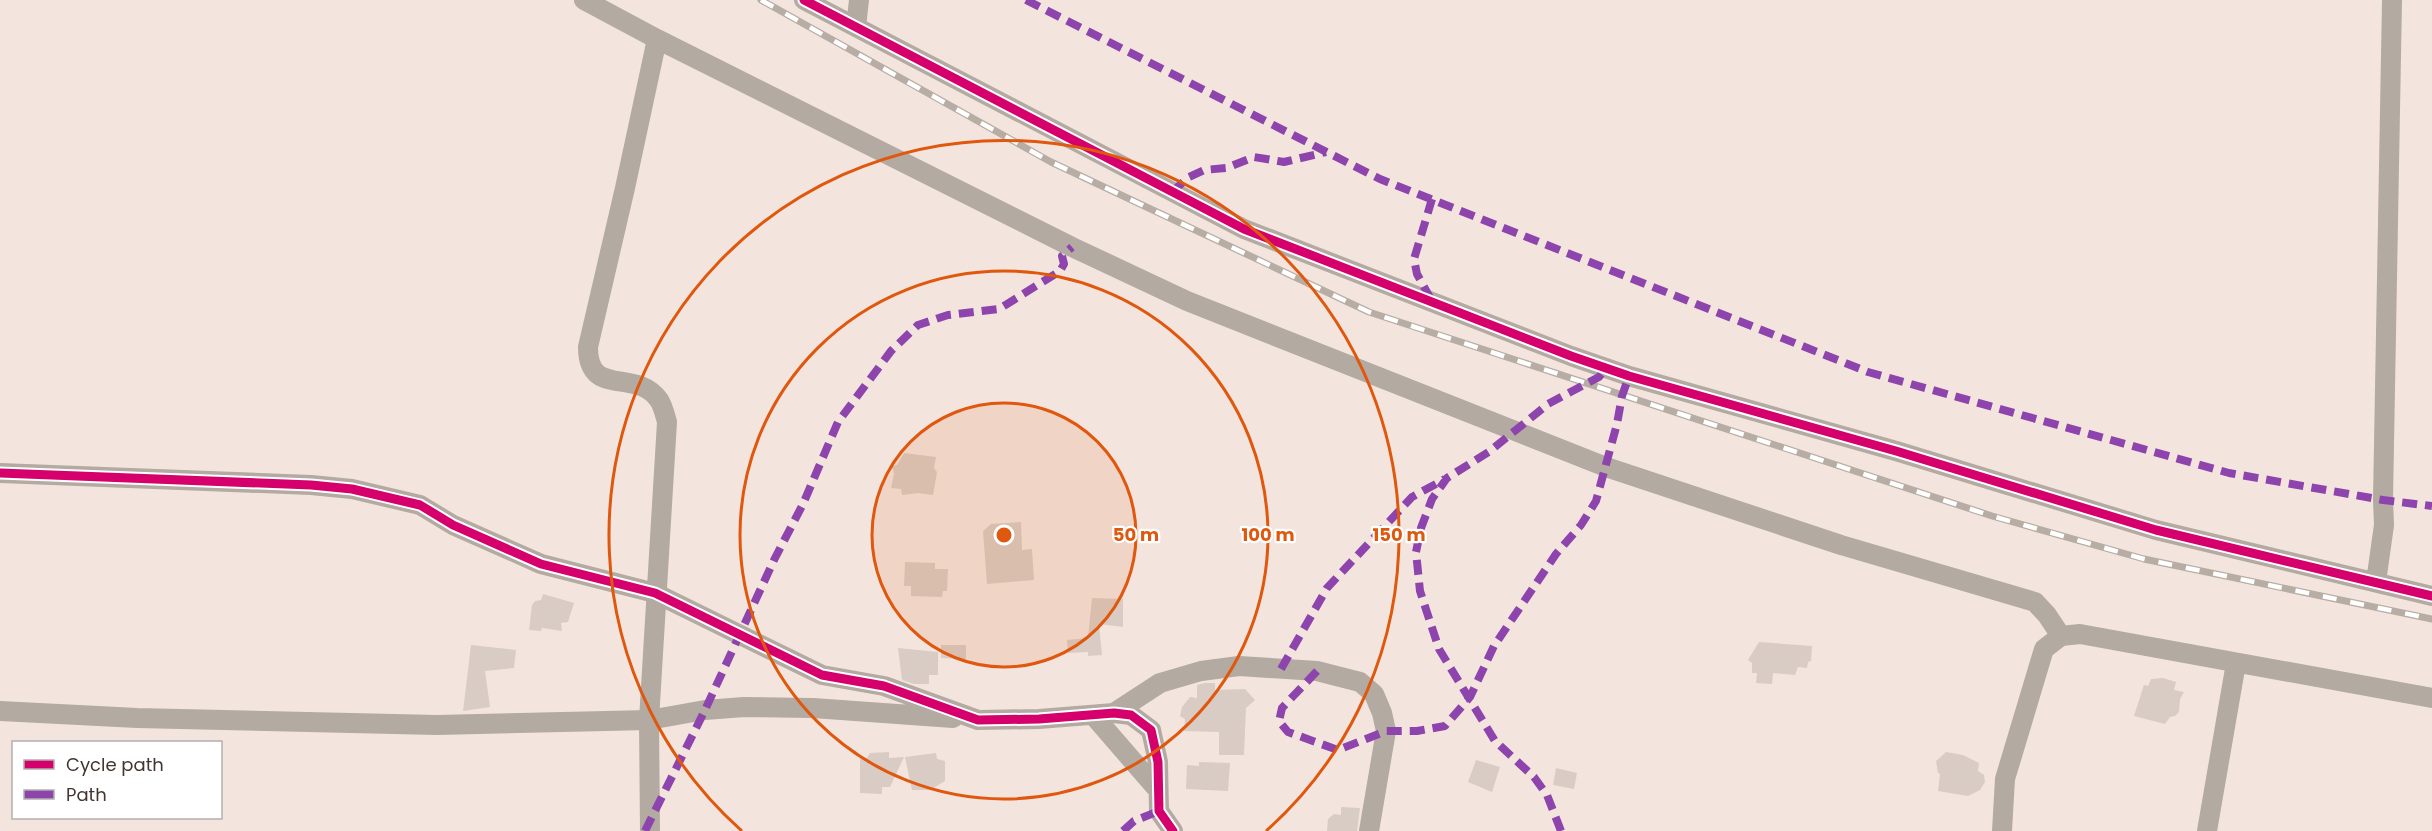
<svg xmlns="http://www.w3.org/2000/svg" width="2432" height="831" font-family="Poppins,sans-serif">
<rect width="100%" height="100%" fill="#f3e5de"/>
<!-- building -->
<path fill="#d9ccc4" d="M904,453L936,457L934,468L937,472L933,495L918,493L902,495L901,489L891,488L894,474L892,466L897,465Z
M1021,522L1022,550L1032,549L1034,580L987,584L983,531L991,524Z
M905,562L935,563V569H948L947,591H943L942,597L911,596V586H904Z
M543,594L574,603L568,622L561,623L562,631L542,628L541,631L529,630L532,605L535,601L541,600Z
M1092,598L1123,599V627L1099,624L1102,655L1088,656V652L1068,653L1067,640L1088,638Z
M1759,642L1812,646L1811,661L1808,662L1807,668L1798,667L1795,675L1773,673L1772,684L1756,683L1757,673H1752V663L1748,660Z
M471,645L516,650L514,668L485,671L490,707L463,711Z
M941,645H966V659L941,658Z
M898,648L938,652V675H929V684H914L902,680Z
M2163,678L2176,682L2174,690L2184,692L2180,699L2179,712L2175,716L2170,717L2165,724L2134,716L2144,685L2148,686L2151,679Z
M1205,683H1215V690L1245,689L1255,700L1246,708L1244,755H1219V732L1184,731L1185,719L1180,716L1182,707L1190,697L1197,698V685Z
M889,752V758L904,757L890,787H882V794L860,793V758H867L870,753Z
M1946,752L1963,755L1979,763L1978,771L1984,775L1985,782L1980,790L1968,796L1938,791L1940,774L1938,773L1936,761Z
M936,753L937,759L945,761V781L930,790H912L905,757Z
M1476,760L1500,767L1492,792L1468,782Z
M1199,762L1230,763L1228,791L1186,789L1187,765L1199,766Z
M1556,768L1577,773L1574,789L1553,785Z
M1341,807L1360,808L1357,831H1327L1328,819L1334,814L1341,815Z"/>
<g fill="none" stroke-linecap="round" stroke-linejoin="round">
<!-- street -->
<path stroke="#b3aaa2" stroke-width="20" d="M584,0L657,39L1072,247L1187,301L1606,467L1841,545L2035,602L2047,615L2061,636
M804,0L1244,229L1571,356L1629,376L1896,451L2156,530L2432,596
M856,27L859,0
M0,473L311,485L352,489L420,505L453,525L541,564L655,593L822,675L884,686L978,720L1039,719L1114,713L1131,715L1151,730L1158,762L1159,811L1173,831
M2376,582L2384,525L2383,500L2392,0
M0,711L137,718L437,725L649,720L705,710L744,707L813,708L953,718
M1114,713L1160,683L1201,671L1239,666L1317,671L1360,682L1374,694L1382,713L1386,731L1369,831
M1093,715L1158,790
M650,831L649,720L667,422C665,415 663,406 659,400C636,367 588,399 588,347L625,188L657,39
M2002,831L2005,779L2044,649L2061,636L2080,634L2432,698
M2207,831L2236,663"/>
<!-- rail casing -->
<g stroke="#b7ada5" stroke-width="7">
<path id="rail" d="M761,0L1051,162L1369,312L1992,516L2144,559L2432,619"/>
</g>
<!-- rail -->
<use href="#rail" stroke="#fff" stroke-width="4.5" stroke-dasharray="14" stroke-linecap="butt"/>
<!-- quiet -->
<path stroke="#8e44ad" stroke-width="8" stroke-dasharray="15 8" stroke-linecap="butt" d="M1026,0L1380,179L1868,372L2229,473L2383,500L2432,506
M1172,192L1189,177L1204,170L1226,168L1254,157L1284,162L1326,152
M1432,199L1414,259L1417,274L1433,303
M1281,669L1327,588L1412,497L1445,479
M1317,671L1282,708L1279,721L1288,732L1338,750L1386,731H1417L1445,726L1470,697L1494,646L1556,554L1581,525L1596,501L1617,424L1622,396L1629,376
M645,831L705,710L774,560L803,504L838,422L891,351L918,325L948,315L999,309L1060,271L1064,264L1062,256L1072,247
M1123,831L1134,821L1159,811
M1561,831L1547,795L1534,777L1495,741L1439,649L1420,591L1416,552L1421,528L1432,499L1447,478L1490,451L1548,404L1599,377L1606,368"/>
<!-- cycleway casing -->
<g stroke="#fff" stroke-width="13">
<path id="cycleway" d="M804,0L1244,229L1571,356L1629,376L1896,451L2156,530L2432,596
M0,473L311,485L352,489L420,505L453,525L541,564L655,593L822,675L884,686L978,720L1039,719L1114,713L1131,715L1151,730L1158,762L1159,811L1173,831"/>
</g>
<!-- cycleway -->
<use href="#cycleway" stroke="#d6006c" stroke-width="9"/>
</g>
<!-- distance rings -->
<circle cx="1004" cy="535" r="132" fill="#e0570e" fill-opacity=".12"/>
<g fill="none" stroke="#e0570e" stroke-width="3">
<circle cx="1004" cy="535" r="132"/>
<circle cx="1004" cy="535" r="264"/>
<path d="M742 831A395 395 0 1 1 1266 831"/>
</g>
<circle cx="1004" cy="535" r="9" fill="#e0570e" stroke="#fff" stroke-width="3"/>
<g font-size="18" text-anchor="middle" font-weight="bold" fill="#e0570e" stroke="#fff" stroke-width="4.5" stroke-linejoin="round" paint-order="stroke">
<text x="1136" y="541">50 m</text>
<text x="1268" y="541">100 m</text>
<text x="1399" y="541">150 m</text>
</g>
<!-- legend -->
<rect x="12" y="741" width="210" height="78" fill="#ffffff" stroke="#b4afac" stroke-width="1.5"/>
<rect x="24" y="760" width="30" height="9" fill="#d6006c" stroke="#b4afac" stroke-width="1.5"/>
<text x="66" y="771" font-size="18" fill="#433630">Cycle path</text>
<rect x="24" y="790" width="30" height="9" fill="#8e44ad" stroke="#b4afac" stroke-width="1.5"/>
<text x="66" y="801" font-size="18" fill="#433630">Path</text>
</svg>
